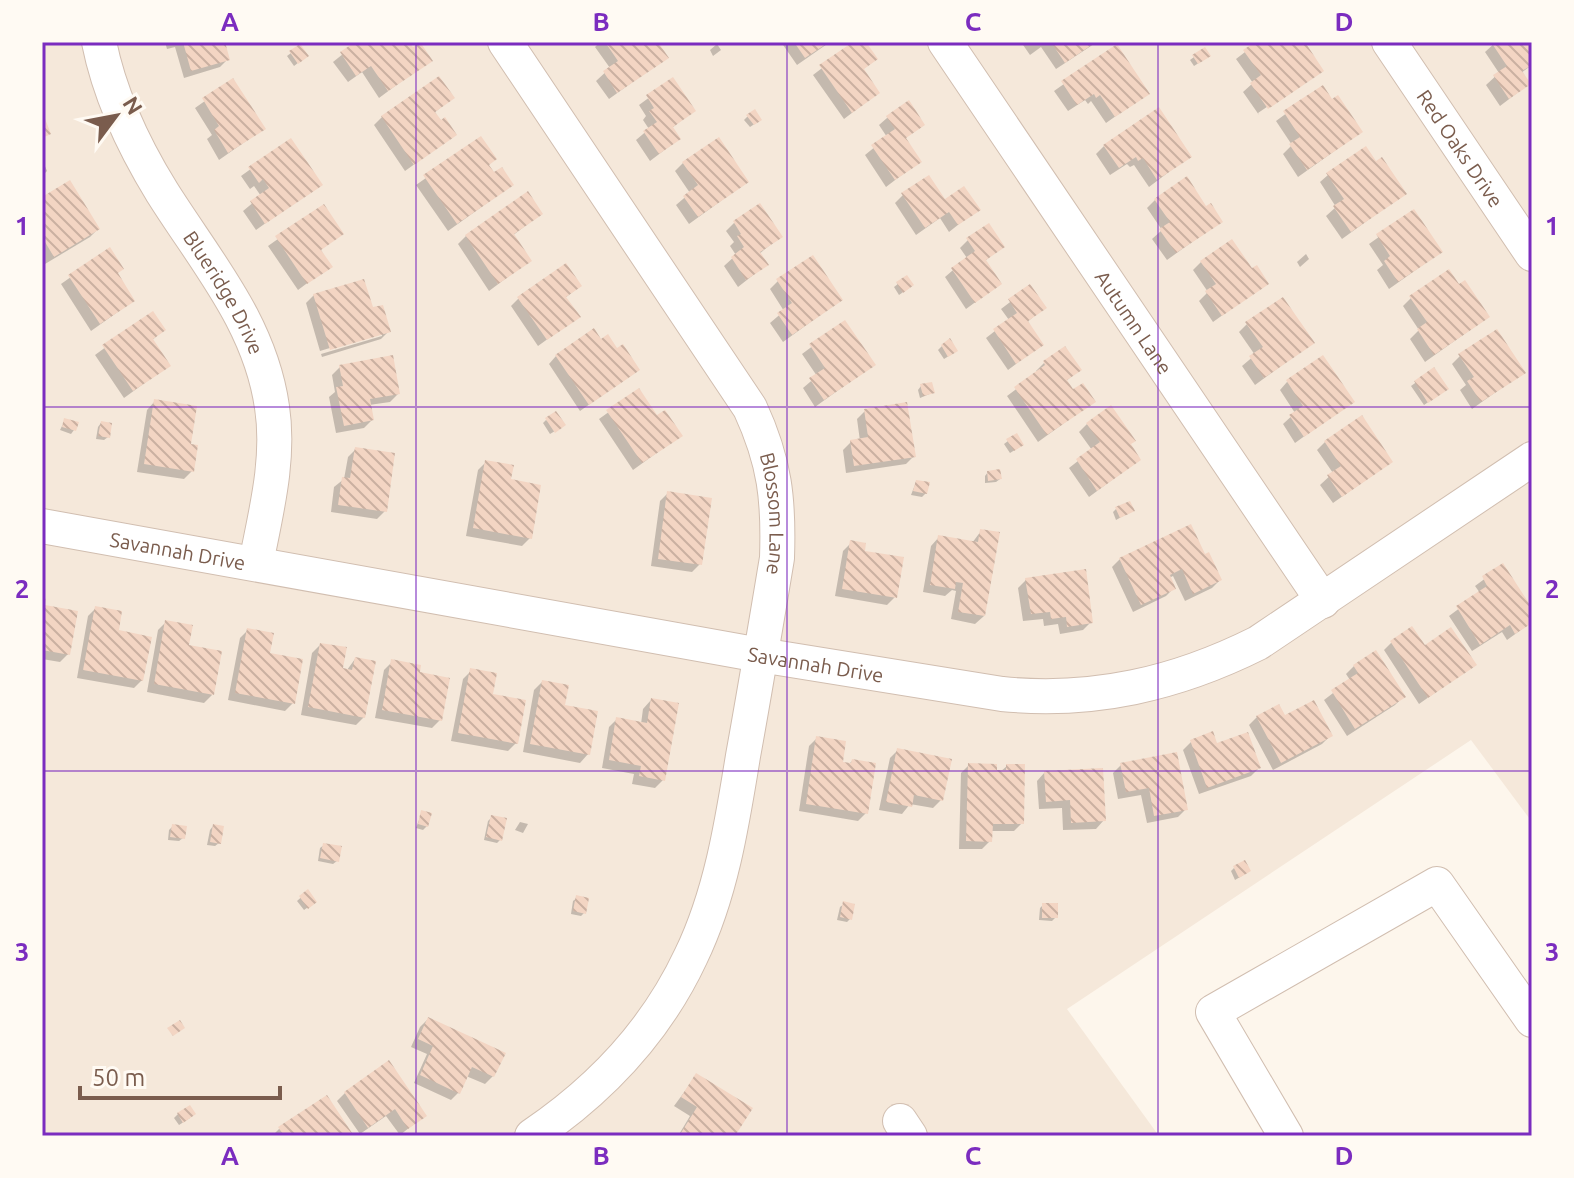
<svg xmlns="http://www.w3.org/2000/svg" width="1574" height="1178" font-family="Ubuntu,sans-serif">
<defs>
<pattern id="building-back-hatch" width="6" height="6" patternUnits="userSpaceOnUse" patternTransform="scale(2)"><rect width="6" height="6" fill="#f3d5c3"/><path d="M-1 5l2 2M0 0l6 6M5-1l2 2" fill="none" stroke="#cab0a1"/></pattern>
</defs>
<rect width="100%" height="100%" fill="#fdf6ec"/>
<!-- residential -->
<path fill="#f5e8da" d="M42,42H1532V822L1471,740L1067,1009L1159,1136H42Z"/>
<!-- shadow -->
<path fill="#0003" d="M165,42H223L228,59L220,67L184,78L175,47L167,49Z
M358,42H407L412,50L430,60L379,98L362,72L348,82L333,62Z
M600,42H656L666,58L609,99L596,81L610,68L595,47Z
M781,42H830L797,65Z
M856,42H864L875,59L862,70L878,93L844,119L813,75Z
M1021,42H1097L1056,69L1041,47L1030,55Z
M1258,42H1302L1316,74L1258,113L1259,115L1243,92L1253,83L1236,59Z
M1496,42H1532V65L1521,73L1529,84L1500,106L1486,85L1499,73L1485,52Z
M717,44L721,50L713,56L710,50Z
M1116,47L1147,94L1106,123L1091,101L1088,104L1085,100L1068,111L1054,91Z
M291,53L303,59L294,66L287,56Z
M1194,57L1205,59L1194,66L1190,60Z
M673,80L693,111L672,128L679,139L650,161L636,140L649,129L643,120L646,116L639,105Z
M233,81L263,129L219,160L207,139L212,135L195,108Z
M1322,87L1332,102L1361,132L1298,177L1283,154L1292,145L1276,121Z
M452,98L434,113L455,135L405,171L374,125L382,117Z
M748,116L756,123L750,127L744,120Z
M887,118L922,124L904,139L920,161L886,187L865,155L887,137L879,125Z
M481,139L488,166L493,175L512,185L448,231L416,185Z
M290,141L320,184L256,230L243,211L261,196L254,186L250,189L241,176Z
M1104,146L1190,156L1149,187L1134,165L1130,167L1127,164L1110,175L1096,154Z
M42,159L47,171L42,176Z
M683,163L747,182L689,224L676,205L690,193L675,171Z
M1376,164L1404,194L1342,239L1326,216L1336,207L1320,182L1328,175Z
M903,195L944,201L978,209L949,232L940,218L916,235L895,203Z
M42,200L98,229L90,237L45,264L42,258Z
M1155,200L1206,208L1221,221L1167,260L1152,239L1162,230L1147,208Z
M323,207L342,234L319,251L330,266L298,290L268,246Z
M1414,212L1441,252L1389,289L1377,270L1383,265L1369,244Z
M541,214L512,236L529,261L489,291L458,244L466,236Z
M734,223L780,237L759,254L766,265L738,287L724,266L736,255L730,246L734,242L726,231Z
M968,240L1003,246L985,261L1000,284L966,309L945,277L967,258L960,248Z
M109,250L116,274L133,301L91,331L61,284Z
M1306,254L1309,259L1300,267L1297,262Z
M1201,262L1252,271L1266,284L1213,322L1199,301L1208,292L1193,270Z
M907,277L909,288L899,295L894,287Z
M778,281L841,300L783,342L770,323L784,311L770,289Z
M580,286L565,298L578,317L538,346L511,306L519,298Z
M1030,287L1044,308L1026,323L1041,345L1008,370L986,338L1009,320L1001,309Z
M1459,287L1488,317L1425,362L1410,339L1419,330L1403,306L1411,298Z
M314,295L371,310L389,331L381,339L322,357L321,354L382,336V332L320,351L306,303Z
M152,313L164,330L151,341L168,366L124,398L95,355Z
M845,322L873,365L815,407L803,388L817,376L802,354Z
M1247,324L1312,343L1255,385L1242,366L1255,355L1239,332Z
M601,342L617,350L638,370L580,411L549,364L556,356Z
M942,346L952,354L944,359L938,350Z
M1460,356L1524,372L1472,409L1460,390L1466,385L1452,364Z
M1044,363L1079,370L1065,382L1072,392L1093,402L1038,442L1007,396L1038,373L1036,371Z
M340,367L398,394L390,402L369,405L372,420L364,428L336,433L329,397L335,392L332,375Z
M1433,370L1443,392L1424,405L1411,386Z
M1287,382L1353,401L1295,443L1283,424L1295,413L1280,390Z
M921,386L932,393L920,398L918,390Z
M638,391L656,418L680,436L633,470L599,419Z
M155,401L189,446L192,471L184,479L137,472L147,410Z
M865,411L914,456L906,464L846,473L843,450L851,442L860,441L857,419Z
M65,420L74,430L71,434L60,430Z
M546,420L560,428L550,434L543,423Z
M101,423L108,437L104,440L96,439L98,427Z
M1087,424L1129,445L1139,460L1089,497L1069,468L1092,450L1079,432Z
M1008,441L1018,448L1010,453L1004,444Z
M1325,442L1391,462L1333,503L1320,485L1333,473L1317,450Z
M356,449L385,511L377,519L331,512L334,487L344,479L348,457Z
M486,462L509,480L530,538L522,546L466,536L478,470Z
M988,472L1000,479L996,482L985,483V476Z
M916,482L926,493L922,497L911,495Z
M668,493L700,564L692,572L651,566L660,501Z
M1116,509L1132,511L1116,520L1113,512Z
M981,531L984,616L975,624L951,619L956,591L952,590L945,596L923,592L931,546L939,537L972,543Z
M851,543L863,552L895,597L887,605L835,596L843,551Z
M1204,557L1220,580L1212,588L1185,601L1173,576L1169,578L1174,588L1166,596L1133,612L1112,567L1120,559Z
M1502,566L1532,611V622L1507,640L1502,632L1472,651L1449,616L1480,593L1475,586Z
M1026,580L1091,622L1083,630L1060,634L1058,624L1044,626L1043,619L1023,621L1018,588Z
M42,600L68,654L60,662L42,659Z
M96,608L116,632L142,680L134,688L77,678L88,616Z
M166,622L187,646L212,695L204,703L147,692L158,630Z
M248,630L268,655L293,703L285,711L228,700L240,638Z
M1392,642L1424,647L1474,665L1419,704L1384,650Z
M320,645L341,669L347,670L355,659L364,717L356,725L301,715L312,653Z
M392,662L417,674L440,720L432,728L375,718L384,670Z
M1354,666L1403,697L1395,705L1347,736L1324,700L1350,680L1346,674Z
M471,671L491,695L516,743L508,751L451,741L463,679Z
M542,682L562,706L588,754L580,763L523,752L534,690Z
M651,700L663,780L655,788L632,784L634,774L602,768L609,727L617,719L641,724L643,709Z
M1257,717L1285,718L1330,736L1322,744L1273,770L1249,725Z
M817,738L841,764L848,765L852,761L866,813L858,821L799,811L809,746Z
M1191,742L1216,746L1259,768L1251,776L1199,794L1183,750Z
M898,750L941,800L933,808L910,804L902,814L879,810L890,758Z
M969,765L1000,772L1007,766L1022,823L1014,831H991L990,841L982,849H959L961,773Z
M1121,765L1186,809L1178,817L1147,823L1141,795L1118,799L1113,773Z
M1045,772L1104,820L1096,829L1063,830L1062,808L1039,809L1037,781Z
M422,812L427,826L423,830L416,828Z
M492,817L500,840L497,843L484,840L488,821Z
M520,822L528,824L523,833L515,830Z
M173,826L183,838L179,841L168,840L169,830Z
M213,826L219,843L215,846L207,845L210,830Z
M324,845L337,861L333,864L318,861L320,848Z
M1234,868L1245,874L1235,880L1231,871Z
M307,892L311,905L304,910L297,901Z
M577,898L584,913L581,916L571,914L573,901Z
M844,904L850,919L847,922L837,920L840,907Z
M1043,905L1056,917L1052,921L1039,920L1040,908Z
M428,1019L493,1076L485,1084L466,1076L459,1092L451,1100L414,1083L427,1054L411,1047L420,1027Z
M696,1076L733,1136H678L690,1116L674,1106Z
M345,1093L424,1116L400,1135L386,1116L360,1134L337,1101Z
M178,1114L190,1118L179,1125L174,1118Z
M279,1129L351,1136H272Z"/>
<!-- building -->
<path fill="url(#building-back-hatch)" d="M183,42H225L230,60L191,71Z
M355,42H409L413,47L420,42L433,61L388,91L371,66L356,76L340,52Z
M605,42H658L669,58L617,93L603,71L618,61Z
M794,42H829L805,58Z
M853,42H866L878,59L864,69L880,93L852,113L819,65Z
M1051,42H1096L1065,63Z
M1255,42H1305L1324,71L1268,109L1250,83L1261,75L1243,50Z
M1491,42H1532V65L1522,71L1531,84L1509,99L1493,75L1507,66Z
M300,44L309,56L298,64L289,51Z
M1117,44L1150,94L1115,117L1100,95L1096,98L1094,94L1077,105L1061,81Z
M1205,47L1211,56L1198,64L1192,55Z
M439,76L455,98L435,112L441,120L445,117L457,135L414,165L381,116Z
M673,77L696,111L673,127L681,139L659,154L643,131L657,122L649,111L654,108L646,95Z
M233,78L266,129L228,153L214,130L219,126L202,98Z
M1323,85L1332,99L1338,95L1363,132L1307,170L1289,144L1300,137L1283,111Z
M909,100L925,125L906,138L922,162L895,180L871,145L895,129L886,116Z
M1159,107L1192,157L1157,180L1143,158L1138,161L1136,157L1119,168L1103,145Z
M755,109L762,120L754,125L746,115Z
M42,111L51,134L42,138Z
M481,136L497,159L489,165L494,172L502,167L514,185L457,224L423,175Z
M719,137L749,182L698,217L683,196L698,185L682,162Z
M291,138L323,185L265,224L250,201L269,188L263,179L259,183L248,167Z
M1366,146L1376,161L1382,157L1407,194L1351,232L1333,206L1344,199L1326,173Z
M929,175L945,199L964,186L981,210L958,225L949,212L925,228L901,193Z
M1187,176L1206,206L1211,203L1223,222L1176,253L1159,229L1170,222L1154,199Z
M70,180L100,229L54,257L42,237V197Z
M528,191L543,214L514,234L532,261L498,284L465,235Z
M760,203L783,237L760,252L769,265L746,280L731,257L744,247L737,236L741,234L733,221Z
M324,204L344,234L321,250L333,267L307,284L275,236Z
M1414,209L1443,252L1398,282L1384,261L1390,256L1376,234Z
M989,223L1005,247L986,260L1002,284L975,303L951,268L975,251L966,238Z
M1232,239L1252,268L1257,265L1269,284L1222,316L1205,291L1216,284L1200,261Z
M110,247L124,269L118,273L135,301L100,324L68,275Z
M813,255L843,300L792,335L777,313L792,303L776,279Z
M566,263L582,286L566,297L581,317L547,340L517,297Z
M1449,269L1459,284L1465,280L1490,317L1434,355L1417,329L1427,322L1409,296Z
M907,275L914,285L903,293L896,282Z
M364,279L373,307L383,305L391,332L330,350L313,294Z
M1030,284L1047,308L1028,321L1044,345L1016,364L993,329L1017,313L1008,299Z
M1283,297L1315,343L1264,378L1249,356L1263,347L1245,322Z
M153,311L166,330L153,339L171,366L133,391L102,345Z
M845,320L876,365L824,400L809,378L825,368L809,344Z
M594,328L601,339L608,334L617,348L623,344L640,370L589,405L555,355Z
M1497,329L1526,373L1481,402L1467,381L1474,377L1458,354Z
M950,338L958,351L948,357L941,345Z
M1065,346L1082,370L1067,380L1073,389L1083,383L1096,402L1047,435L1014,387L1045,365L1043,361Z
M393,355L400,394L370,399L374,420L344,426L336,387L343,386L339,365Z
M1323,355L1355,402L1304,437L1289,415L1303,406L1286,380Z
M1434,367L1449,389L1428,403L1414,381Z
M932,382L935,393L923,396L920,384Z
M639,388L657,415L665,410L683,436L642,463L606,410Z
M154,399L197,406L191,444L198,445L194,472L144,464Z
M907,402L916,457L854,466L850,440L868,437L864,409Z
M1111,405L1136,441L1131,444L1141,460L1097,491L1076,459L1100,442L1086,423Z
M556,411L566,425L555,433L545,418Z
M1362,415L1393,462L1342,497L1327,475L1341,466L1324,441Z
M64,418L79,422L76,431L62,427Z
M101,421L112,423L110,438L98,436Z
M1017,433L1024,445L1014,451L1006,439Z
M355,447L395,453L387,512L338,505L342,477L350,478Z
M485,460L514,465L511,479L541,485L532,539L473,528Z
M1000,469L1002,479L988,481L987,471Z
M916,480L930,482L927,494L913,491Z
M667,491L712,498L702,565L658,559Z
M1130,501L1135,511L1120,518L1115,507Z
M1191,524L1205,554L1209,552L1222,580L1193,594L1182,569L1170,575L1176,589L1141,605L1119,558Z
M980,529L1000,532L985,616L958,612L963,583L956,582L955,589L930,585L938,535L978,542Z
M850,540L866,543L865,551L904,557L897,598L842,589Z
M1503,563L1532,608V623L1515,634L1510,625L1480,645L1456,606L1487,586L1482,576Z
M1086,569L1093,623L1067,627L1066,617L1051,619L1050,612L1031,614L1025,578Z
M42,598L46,599L45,605L78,611L70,655L42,650Z
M95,606L122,611L119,630L152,637L143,681L83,670Z
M165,620L193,625L189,645L222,651L214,695L154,684Z
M1412,626L1425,645L1451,627L1477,665L1428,698L1390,641Z
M247,628L274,633L270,653L303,659L295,704L235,693Z
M320,643L347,647L343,668L352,670L355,657L376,661L365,718L308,707Z
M1376,650L1406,697L1355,729L1331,690L1358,673L1353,665Z
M391,659L421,665L420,672L450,678L442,721L382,710Z
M470,668L497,673L493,694L526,700L518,744L458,733Z
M542,680L569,685L565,705L598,711L590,755L530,744Z
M651,698L679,703L665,781L639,776L641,766L609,760L616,717L647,723Z
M1314,700L1333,736L1281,763L1256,716L1279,704L1285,715Z
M1213,731L1217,743L1248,732L1261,768L1207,788L1190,740Z
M816,736L846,741L843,762L851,763L852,759L876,763L868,814L806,804Z
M897,748L952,759L943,801L914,795L912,807L886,802Z
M1177,752L1188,810L1154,816L1149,788L1126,792L1120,763Z
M968,763L997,764V770H1006V764H1025L1024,824H993L992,842L966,841Z
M1103,768L1106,821L1071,823L1070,800L1046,802L1044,771Z
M421,810L432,813L428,827L418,824Z
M491,815L507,818L502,841L486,837Z
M172,824L187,826L185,839L170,837Z
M213,824L224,826L221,844L210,842Z
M323,843L342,846L339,862L320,858Z
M1245,860L1251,871L1239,878L1233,866Z
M308,889L317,902L308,909L299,896Z
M576,895L589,898L586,914L573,911Z
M843,901L855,904L852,920L840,917Z
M1042,903H1058V918H1042Z
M428,1017L506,1053L494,1077L472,1067L460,1094L420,1075L433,1046L418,1039Z
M180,1020L185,1028L173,1036L167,1028Z
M389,1060L427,1116L408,1129L395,1109L368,1128L344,1092Z
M696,1073L753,1108L735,1136H685L681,1133L697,1107L681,1097Z
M327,1095L354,1136H284L278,1127Z
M190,1105L196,1114L183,1123L177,1113Z"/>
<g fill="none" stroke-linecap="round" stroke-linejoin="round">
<!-- minor casing -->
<g stroke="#d1beb0" stroke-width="36">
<g id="minor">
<path id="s1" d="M99,42C110,97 133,145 162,192C206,262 260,323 272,407C280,459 266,512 256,563"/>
<path id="s2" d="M505,42L750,408C775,462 779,500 777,558C766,624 755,690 743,756C732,824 721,894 691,956C656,1031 600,1090 532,1136"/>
<path id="s3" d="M945,42L1323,601"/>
<path id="s4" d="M1389,42L1532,254"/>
<path id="s5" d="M42,526L760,655L1002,694C1093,703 1176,684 1258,643L1532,459"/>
<path d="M900,1121L910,1136"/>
<path d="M1286,1136L1213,1012L1437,884L1532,1020"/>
</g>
</g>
<!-- minor -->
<use href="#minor" stroke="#fff" stroke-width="34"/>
</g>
<!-- grid -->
<path fill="none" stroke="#7b2cbf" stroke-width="2" stroke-opacity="0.55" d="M416,42V1136M787,42V1136M1158,42V1136M42,407H1532M42,771H1532"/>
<g text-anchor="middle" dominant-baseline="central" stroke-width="6" stroke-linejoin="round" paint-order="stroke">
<!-- street labels -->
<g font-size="20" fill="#7a5c4d" stroke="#fffaf3">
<text stroke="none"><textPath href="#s4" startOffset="128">Red Oaks Drive</textPath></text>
<text stroke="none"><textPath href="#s1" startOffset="282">Blueridge Drive</textPath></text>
<text stroke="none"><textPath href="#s3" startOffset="338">Autumn Lane</textPath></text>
<text stroke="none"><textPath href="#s2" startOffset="550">Blossom Lane</textPath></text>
<text stroke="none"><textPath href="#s5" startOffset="138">Savannah Drive</textPath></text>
<text stroke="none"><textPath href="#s5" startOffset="786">Savannah Drive</textPath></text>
</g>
</g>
<!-- border -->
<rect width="1574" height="1178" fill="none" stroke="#fffaf3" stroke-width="88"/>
<!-- north arrow -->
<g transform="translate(116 116) rotate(58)" stroke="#fffaf3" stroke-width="6" paint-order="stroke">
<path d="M0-6L14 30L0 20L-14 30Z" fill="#7a5c4d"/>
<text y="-12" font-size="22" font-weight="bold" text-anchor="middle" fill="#7a5c4d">N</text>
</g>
<!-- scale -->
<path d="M80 1086v12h200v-12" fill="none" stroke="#7a5c4d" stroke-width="4"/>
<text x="92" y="1086" font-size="24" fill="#7a5c4d" stroke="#fffaf3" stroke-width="6" paint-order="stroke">50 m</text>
<rect x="44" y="44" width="1486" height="1090" fill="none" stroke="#7b2cbf" stroke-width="3"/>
<g font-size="26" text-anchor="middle" font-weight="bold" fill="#7b2cbf">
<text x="230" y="31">A</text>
<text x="601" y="31">B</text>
<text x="973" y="31">C</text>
<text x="1344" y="31">D</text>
<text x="22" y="235">1</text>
<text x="1552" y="235">1</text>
<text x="22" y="598">2</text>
<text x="1552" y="598">2</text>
<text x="22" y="961">3</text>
<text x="1552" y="961">3</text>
<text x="230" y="1165">A</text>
<text x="601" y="1165">B</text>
<text x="973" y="1165">C</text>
<text x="1344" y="1165">D</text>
</g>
</svg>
